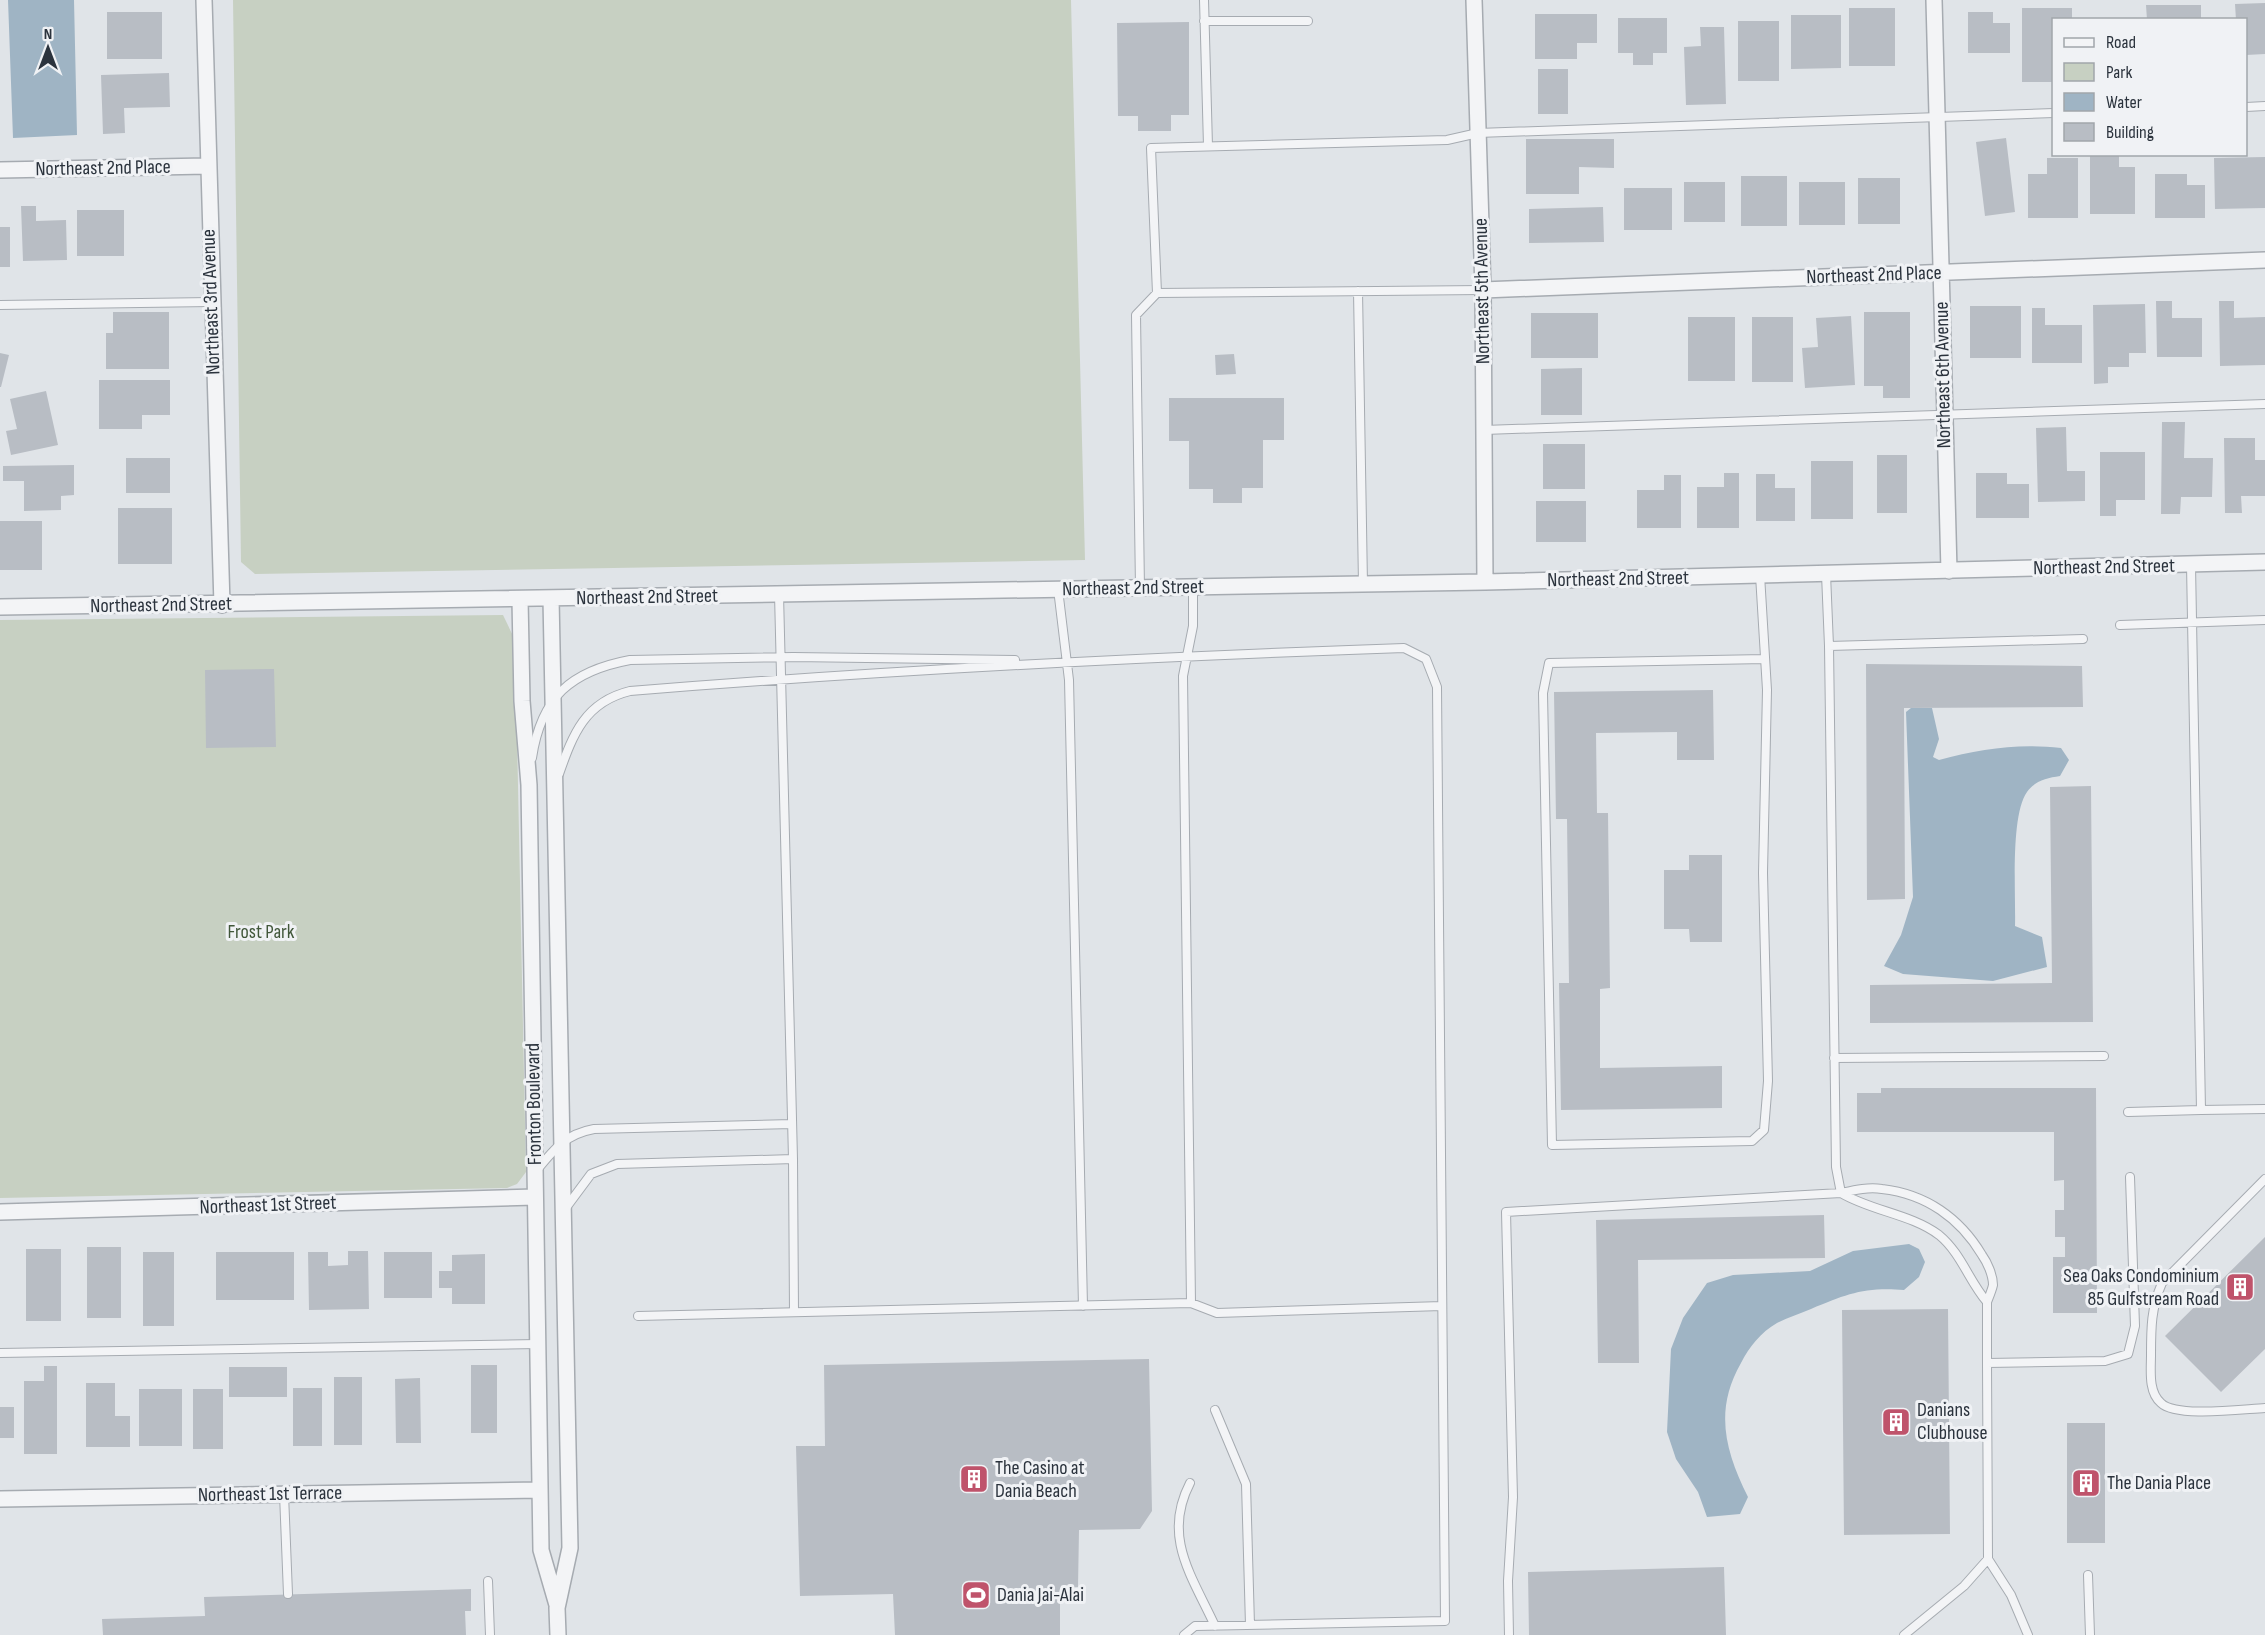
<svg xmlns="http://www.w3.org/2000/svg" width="2265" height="1635" font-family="'Sofia Sans Condensed',sans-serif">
<rect width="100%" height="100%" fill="#e0e4e8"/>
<!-- green -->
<path fill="#c7d0c2" d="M233,0H1071L1085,560L255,574L241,562Z
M503,615L515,640L526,1172L517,1184L507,1188L0,1198V620Z"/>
<!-- water -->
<path fill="#9fb4c4" d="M8,0H74L77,135L13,138Z
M1911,708H1932L1939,739L1933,757L1939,760C1980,749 2018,743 2061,748L2069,760L2060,776C2047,778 2036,780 2027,792C2010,816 2016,895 2015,926L2042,937L2047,967L1993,981L1903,974L1884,966L1901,935L1913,897L1906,712Z
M1909,1244L1919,1249L1925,1262L1919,1277L1904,1290C1864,1287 1847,1294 1811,1309C1800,1314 1788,1317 1777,1323C1761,1332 1749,1347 1741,1363C1714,1410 1725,1451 1748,1497L1740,1514L1707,1517L1698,1492L1676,1459L1667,1432L1671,1349L1683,1318L1707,1283L1733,1275L1810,1271L1853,1251Z"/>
<!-- building -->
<path fill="#b8bdc4" d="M2265,3V54L2246,55V20H2236L2235,4Z
M2146,5H2201V20H2147Z
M1849,8H1895V66H1849Z
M2022,8H2072V20H2054L2053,82H2022Z
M107,12H162V59H107Z
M1968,12H1993V23H2010V53H1968Z
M1535,14H1597V43H1577V59H1535Z
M1791,15H1841V68L1791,69Z
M1618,18H1667V53H1653V65H1633V53H1618Z
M1738,21H1779V81H1738Z
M1189,22V115H1171V131H1138V116H1118L1117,23Z
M1700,27H1724L1726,104L1686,105L1684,47L1701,46Z
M1538,69H1568V114H1538Z
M169,73L170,107L124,108L125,133L103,134L101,75Z
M2006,138L2015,212L1985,216L1976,142Z
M1526,139H1614V168L1579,167V194H1526Z
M2090,154H2119V167H2135V214H2090Z
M2265,157V208L2215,209L2214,158Z
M2047,158H2078V218H2028V174H2047Z
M2155,174H2187V185H2205V218H2155Z
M1741,176H1787V226H1741Z
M1858,178H1900V224H1858Z
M1684,182H1725V222H1684Z
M1799,182H1845V225H1799Z
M1624,188H1672V230H1624Z
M21,206H36V221L66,220L67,260L23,261Z
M1603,207L1604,242L1529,243V209Z
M77,210H124V256H77Z
M0,227H10V267H0Z
M2156,301H2172V318H2202V357H2157Z
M2219,301H2234V318L2265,317V365L2220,366Z
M2145,304L2146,353H2129V367H2108V383L2094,384L2093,305Z
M1970,306H2021V358H1970Z
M2032,308H2045V325H2082V363H2032Z
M113,312H169V369H106V333H113Z
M1864,312H1910V398H1883V386H1864Z
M1531,313H1598V358H1531Z
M1851,316L1855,385L1805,388L1802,348L1818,347L1816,318Z
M1688,317H1735V381H1688Z
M1752,317H1793V382H1752Z
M0,353L9,355L1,387H0Z
M1234,354L1236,374L1216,375L1215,355Z
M1582,368V415H1541V369Z
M99,380H170V415H142V429H99Z
M46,391L58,445L11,455L6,431L17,429L10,399Z
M1169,398H1284V440H1263V488H1242V503H1213V489H1189V441H1169Z
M2162,422H2185L2184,458H2213L2212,497H2181L2180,514H2161Z
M2066,427L2067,471H2085V501L2038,502L2036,428Z
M2224,438H2255V460H2265V496H2241L2242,513H2225Z
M1543,444H1585V489H1543Z
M2100,452H2145V500H2116V516H2100Z
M1877,455H1907V513H1877Z
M126,458H170V493H126Z
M1811,461H1853V519H1811Z
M74,465V495L61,496V510L24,511V481H3V466Z
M1724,473H1739V528H1697V487H1724Z
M1976,473H2007V484H2029V518H1976Z
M1756,474H1775V488H1795V521H1756Z
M1664,475H1681V528H1637V490H1664Z
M1536,501H1586V542H1536Z
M118,508H172V564H118Z
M0,521H42V570H0Z
M1866,664L2082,666L2083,707L1904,708L1905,899L1867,900Z
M274,669L276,747L206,748L205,670Z
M1713,690L1714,760H1677V732L1596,733L1597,813H1608L1610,988L1600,989V1068L1722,1066V1108L1561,1110L1559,983H1569L1567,819H1556L1554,692Z
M2091,786L2093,1022L1870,1023V985L2052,983L2050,787Z
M1689,855H1722V942H1690L1689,929H1664V870H1689Z
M1881,1088H2096L2097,1313H2053V1257H2065V1237H2055V1210H2064V1180L2054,1181V1132H1857V1093H1881Z
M1824,1215L1825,1258L1638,1260L1639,1363H1598L1596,1220Z
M2265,1237V1349L2221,1392L2165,1336Z
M87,1247H121V1318H87Z
M26,1249H61V1321H26Z
M348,1251H368L369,1309L309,1310L308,1252H328V1266L348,1265Z
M143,1252H174V1326H143Z
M216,1252H294V1300H216Z
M384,1252H432V1298H384Z
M485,1254V1304H452V1288H439V1271H452V1255Z
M1948,1309L1950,1534L1844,1535L1842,1310Z
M1149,1359L1152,1511L1140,1529L1079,1530L1078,1587L1060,1588V1635H895L893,1594L800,1596L796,1446H825L824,1365Z
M471,1365H497V1433H471Z
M44,1366H57V1454H24V1381H44Z
M229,1367H287V1397H229Z
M334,1377H362V1445H334Z
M420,1378L421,1443H396L395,1379Z
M86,1383H115V1416H130V1447H86Z
M293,1388H322V1446H293Z
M139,1389H182V1446H139Z
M193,1389H223V1449H193Z
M0,1407H14V1438H0Z
M2067,1423H2105V1543H2067Z
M1724,1567L1726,1635H1529L1528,1572Z
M471,1589V1611H465L466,1635H103L102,1619L205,1616L204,1597Z"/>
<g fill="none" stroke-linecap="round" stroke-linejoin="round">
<!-- lane casing -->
<g stroke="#a6abb1" stroke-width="10">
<path id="lane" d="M1204,0L1208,146
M1204,21H1308
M2246,107L2265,106
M1483,290L1157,293L1151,148L1447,140L1478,133L2054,113
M1358,291L1363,584
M0,305L211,302
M1484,430L2265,404
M2191,565L2201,1110L2265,1109
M1760,575L1767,690L1763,873L1768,1081L1764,1130L1752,1141L1552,1145L1543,693L1549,663L1765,659
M1140,588L1136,315L1157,293
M1058,589L1069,680L1083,1306
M779,594L793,1159L794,1312
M2120,625L2265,620
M1829,646L2083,639
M532,758C541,697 571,671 630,660L793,657L1015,660
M559,774C573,734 585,702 630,691C888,670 1146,657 1404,648L1426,659L1437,687L1445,1621L1195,1626L1184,1635
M1834,1058L2104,1056
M2128,1112L2201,1110
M537,1170C554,1149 566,1134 594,1129L792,1124
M2265,1179L2162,1283C2151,1308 2151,1328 2151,1355C2151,1370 2148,1392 2161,1403C2176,1418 2243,1409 2265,1408
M565,1209L591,1174L617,1164L793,1159
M1987,1302V1363L2105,1361L2128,1354L2135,1326L2130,1177
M1191,1303L1183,676L1193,626V587
M638,1316L1191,1303L1217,1313L1442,1306
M0,1353L538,1344
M1987,1363L1988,1559L2011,1595L2028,1635
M1215,1410L1246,1484L1250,1625
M1190,1483C1162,1537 1192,1576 1215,1626
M284,1494L288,1594
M2088,1575L2090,1635
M488,1581L490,1635
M1509,1635L1508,1581L1513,1497L1506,1212L1841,1193C1855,1190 1868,1187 1882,1189C1926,1194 1960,1218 1982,1255C1987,1262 1993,1275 1993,1285C1992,1290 1989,1297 1987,1302C1969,1281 1961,1253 1939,1235C1911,1214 1871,1211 1841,1193L1836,1167L1829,646L1826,574
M1904,1635L1964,1586L1988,1559"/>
</g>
<!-- street casing -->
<g stroke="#a6abb1" stroke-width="18">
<path id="street" d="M204,0L222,605
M1474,0L1483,290L1485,582
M1934,0L1949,571
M0,170L207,166
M1483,290L2265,260
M551,598L570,1548L557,1608L558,1635
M520,599L522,701L529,785L541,1550L557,1605
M0,607L1485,582L2265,562
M0,1212L535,1197
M0,1499L540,1490"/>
</g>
<!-- lane -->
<use href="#lane" stroke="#f3f4f6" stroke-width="8"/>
<!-- street -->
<use href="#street" stroke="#f3f4f6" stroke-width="15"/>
</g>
<!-- icons -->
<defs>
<g id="building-square" transform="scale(1.5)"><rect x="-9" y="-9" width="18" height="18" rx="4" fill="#bf536b" stroke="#f0f2f5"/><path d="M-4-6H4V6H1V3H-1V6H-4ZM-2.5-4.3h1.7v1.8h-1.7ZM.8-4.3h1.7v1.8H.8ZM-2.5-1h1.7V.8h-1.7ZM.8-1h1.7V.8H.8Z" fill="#fff"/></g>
<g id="stadium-square" transform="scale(1.5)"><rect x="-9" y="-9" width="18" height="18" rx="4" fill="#bf536b" stroke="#f0f2f5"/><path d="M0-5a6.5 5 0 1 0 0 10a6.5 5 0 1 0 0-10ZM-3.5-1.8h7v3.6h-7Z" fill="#fff"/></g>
</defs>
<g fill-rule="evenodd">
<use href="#building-square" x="2240" y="1287"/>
<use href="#building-square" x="1896" y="1422"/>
<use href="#building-square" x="974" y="1479"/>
<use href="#building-square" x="2086" y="1483"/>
<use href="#stadium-square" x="976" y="1595"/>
</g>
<g text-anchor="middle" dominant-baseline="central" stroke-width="6" stroke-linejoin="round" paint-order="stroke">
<!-- street labels -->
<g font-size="20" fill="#2b333d" stroke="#f0f2f5">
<text transform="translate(103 168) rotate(-1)">Northeast 2nd Place</text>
<text transform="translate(1874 275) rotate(-2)">Northeast 2nd Place</text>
<text transform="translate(1482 291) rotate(-91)">Northeast 5th Avenue</text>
<text transform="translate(211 302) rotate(-92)">Northeast 3rd Avenue</text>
<text transform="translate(1943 375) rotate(-91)">Northeast 6th Avenue</text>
<text transform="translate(2104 567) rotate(-1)">Northeast 2nd Street</text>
<text transform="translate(1618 579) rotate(-1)">Northeast 2nd Street</text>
<text transform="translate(1133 588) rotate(-1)">Northeast 2nd Street</text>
<text transform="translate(647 597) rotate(-1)">Northeast 2nd Street</text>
<text transform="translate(161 605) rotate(-1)">Northeast 2nd Street</text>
<text transform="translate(534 1104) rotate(-91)">Fronton Boulevard</text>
<text transform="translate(268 1205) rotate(-2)">Northeast 1st Street</text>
<text transform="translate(270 1494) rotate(-1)">Northeast 1st Terrace</text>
</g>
<!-- park labels -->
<g font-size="20" fill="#41573a" stroke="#f0f2f5">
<text x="261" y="932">Frost Park</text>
</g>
<!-- poi labels -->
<g font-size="20" fill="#2b333d" stroke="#f0f2f5" text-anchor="start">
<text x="2219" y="1276" text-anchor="end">Sea Oaks Condominium<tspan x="2219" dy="23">85 Gulfstream Road</tspan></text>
<text x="1917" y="1410">Danians<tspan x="1917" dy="23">Clubhouse</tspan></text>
<text x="995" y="1468">The Casino at<tspan x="995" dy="23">Dania Beach</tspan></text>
<text x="2107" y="1483">The Dania Place</text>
<text x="997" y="1595">Dania Jai-Alai</text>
</g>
</g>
<!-- legend -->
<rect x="2052" y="18" width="195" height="138" fill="#f0f2f5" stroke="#a1a6ab" stroke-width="1.5"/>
<rect x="2064" y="38" width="30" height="9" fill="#f3f4f6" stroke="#a1a6ab" stroke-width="1.5"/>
<text x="2106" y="48" font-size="18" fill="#2b333d">Road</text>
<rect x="2064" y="63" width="30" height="18" fill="#c7d0c2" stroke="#a1a6ab" stroke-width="1.5"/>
<text x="2106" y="78" font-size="18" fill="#2b333d">Park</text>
<rect x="2064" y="93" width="30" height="18" fill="#9fb4c4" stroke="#a1a6ab" stroke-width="1.5"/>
<text x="2106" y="108" font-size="18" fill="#2b333d">Water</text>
<rect x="2064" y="123" width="30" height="18" fill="#b8bdc4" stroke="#a1a6ab" stroke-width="1.5"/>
<text x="2106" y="138" font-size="18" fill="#2b333d">Building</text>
<!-- north arrow -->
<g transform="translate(48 48)" stroke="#f0f2f5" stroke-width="4.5" paint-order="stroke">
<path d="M0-4.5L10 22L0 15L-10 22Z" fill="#2b333d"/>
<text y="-9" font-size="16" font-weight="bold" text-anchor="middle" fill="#2b333d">N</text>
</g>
</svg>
